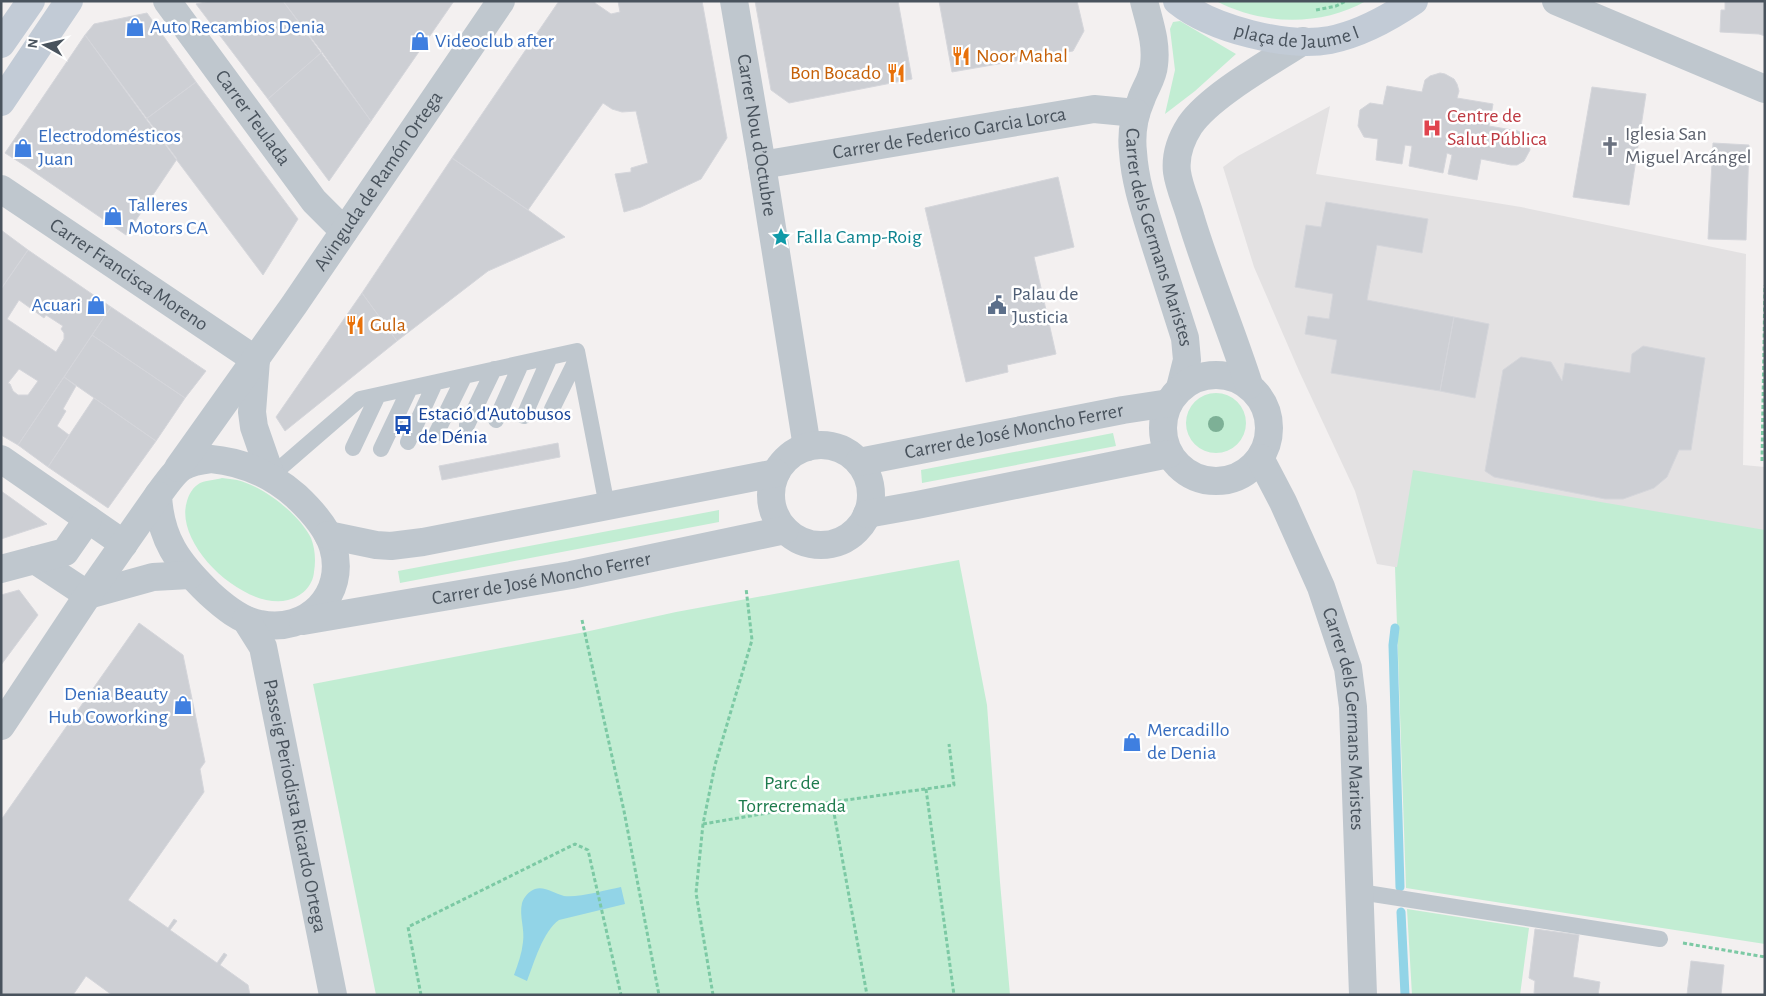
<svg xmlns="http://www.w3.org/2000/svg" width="1766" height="996" font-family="'Alegreya Sans',sans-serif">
<rect width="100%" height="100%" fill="#f3f0f0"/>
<!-- education -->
<path fill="#e3e1e2" d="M1330,106L1316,174L1521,207L1746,254L1743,465L1765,467V629L1377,564L1355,491L1299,371L1254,267L1223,167L1238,156Z"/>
<!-- green -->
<path fill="#c2edd3" d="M1216,1H1366C1320,27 1262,25 1216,1Z
M1180,21L1236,54L1195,91L1165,114L1175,70L1170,29L1173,22Z
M1186 423a30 30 0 1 1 60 0a30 30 0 1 1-60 0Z
M1113,433L1116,446L922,483L921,470Z
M1413,470L1765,530V944L1406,888L1395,567H1397Z
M222,478C227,479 233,479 237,480C263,486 299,514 311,538C315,548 316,561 314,572C313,586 301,597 288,600C245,611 173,545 187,501C189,494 193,487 200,483C207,480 215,480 222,478Z
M719,510V522L400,583L398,571Z
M959,560L987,705L1000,882L1010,995H376L313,684L585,632L676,612Z
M1407,909L1529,928L1520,995H1412Z"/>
<!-- water -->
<path fill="#92d4e7" d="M621,887L625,904L559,920C543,931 534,963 527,981L514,975C518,964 522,953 523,942C525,929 519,916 522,903C524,897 529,891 535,889C545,886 555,894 564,896C578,898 606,890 621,887Z"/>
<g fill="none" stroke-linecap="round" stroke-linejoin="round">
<!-- stream -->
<path stroke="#92d4e7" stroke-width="9" d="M1395,628L1393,645L1400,887
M1401,912L1405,995"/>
</g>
<!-- building -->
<path fill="#cdcfd4" stroke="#d5d6db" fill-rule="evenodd" d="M210,1H283L322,52L268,99L196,4Z
M283,1H454L371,121Z
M559,1H595V3L611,14L620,12L618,1H702L727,138L701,179L641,207L624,212L615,174L631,172V168L648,163L636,111L622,112L612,109L603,103L528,210L452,158Z
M755,1H898L912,79L789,103L771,90Z
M939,1H1077L1084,31L1073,51L952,72Z
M1725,1H1765V36L1759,34L1720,32L1721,10H1725Z
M147,13L196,82L146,119L85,35L94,24Z
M85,35L177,159L126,235L27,167L5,153Z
M322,52L371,121L329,181L268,99Z
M1440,73L1445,74L1454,79L1457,84L1459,91L1457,98L1493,104L1489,126L1518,131L1528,137L1530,150L1524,161L1517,165H1511L1481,159L1477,180L1448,174L1452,155L1447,153L1443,173L1409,166L1412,146L1405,145L1402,164L1376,160L1378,139L1364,137L1358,126L1360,110L1370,103L1383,105L1387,86L1422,92L1425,80L1430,76Z
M196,82L298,219L263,275L146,119Z
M1592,87L1646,94L1629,205L1573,197Z
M1713,143L1749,145L1746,240L1708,239Z
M452,158L528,210L565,237L488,271L397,341L362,293Z
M1058,177L1074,247L1034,257L1056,354L1007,365L1008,372L966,382L925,208Z
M1326,202L1428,219L1422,253L1377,245L1367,300L1454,317L1440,391L1331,373L1337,340L1305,334L1308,316L1329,319L1333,294L1295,287L1306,225L1321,227Z
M1,230L28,250L1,289Z
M28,250L111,307L18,445L1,435V289ZM19,300L44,318L46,315L63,326L61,329L64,333V339L56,352L7,319ZM19,369L38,381L28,395H18L13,391L10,384L8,383Z
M362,293L397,341L285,431L276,417Z
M111,307L206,371L185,398L92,335Z
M1454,317L1489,324L1475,398L1440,391Z
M92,335L185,398L156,441L64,377Z
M1643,346L1705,358L1691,450H1679L1667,477L1654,488L1623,499H1605L1494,477L1485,471L1503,370L1521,357L1551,362L1562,381L1565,363L1630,373L1632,354Z
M64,377L76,386L63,409L66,411L57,426L69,435L48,467L18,445Z
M94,398L156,441L108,508L48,467Z
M558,443L560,457L442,480L439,466Z
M1,491L11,498L47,524L1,539Z
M19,590L38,615L1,665V595Z
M139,623L183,655L205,762L200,769L204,792L128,900L168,928L174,919L177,921L170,930L217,963L224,953L227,955L220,965L248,985L250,995H112L86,976L73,995H1V820Z
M1535,929L1579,935L1573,977L1600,982L1598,995H1548L1534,993L1535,981L1529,978Z
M1691,961L1724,965L1721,995H1687Z"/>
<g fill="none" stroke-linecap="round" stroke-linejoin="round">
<!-- path -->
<path stroke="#7cc9a4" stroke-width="3" stroke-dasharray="4 2.5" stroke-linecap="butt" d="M1316,10L1336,6L1346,1
M1762,461L1765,285
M582,620L624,811L659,995
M926,789L954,995
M832,802L867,995
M703,824L832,802L954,785L949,744
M1683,943L1765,957
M421,995L408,927L575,844L588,850L621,995
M713,995L696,893L703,824L715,765L752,640L746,588"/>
<!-- service -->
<path stroke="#bfc7ce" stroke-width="16" d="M552,409L578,356
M524,416L550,357
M496,420L521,364
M467,425L494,369
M436,434L464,377
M408,442L435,383
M353,448L378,395
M381,449L410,388
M271,476L360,399L577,351L607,506
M1360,892L1660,939"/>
<!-- minor -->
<g stroke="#bfc7ce" stroke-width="28">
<path id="s1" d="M167,1L314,201L344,231"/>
<path id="s2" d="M734,1L762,165L807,447"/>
<path id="s3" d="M1144,1C1149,22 1157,42 1154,65C1153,78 1145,88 1141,100C1134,116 1131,134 1133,152C1135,184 1146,214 1155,244C1165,276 1175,307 1185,338L1187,360L1180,388"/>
<path id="s4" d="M762,165L1094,109L1136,113"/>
<path id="s5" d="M1,189L256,360"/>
<path d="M256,360L252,412L254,427L271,476"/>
<circle cx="1216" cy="428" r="53"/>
<path d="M1249,385C1231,329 1208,275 1191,219C1187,204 1179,187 1177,172C1175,155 1181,139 1190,125C1211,95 1271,62 1303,41"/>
<circle cx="821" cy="495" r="50"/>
<path id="s6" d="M1260,458L1283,502L1321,587L1348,668L1353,707L1363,995"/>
<path d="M1,459L124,544"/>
<path d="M211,459C243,462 271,474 296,496C311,510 327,527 333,547C347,595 307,634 260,624C241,621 223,606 209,593C178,563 160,539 158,495C177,470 178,463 211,459Z"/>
<path id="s7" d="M859,462L1123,410L1169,403"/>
<path id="s8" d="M178,468L294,305L501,1"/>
<path d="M867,514L917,505L1169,454"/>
<path d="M328,535L376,545L391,546L423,542L776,473"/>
<path d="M35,560L88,595"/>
<path d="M1,569L65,552L88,519"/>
<path d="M88,595L153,577L190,575"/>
<path id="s9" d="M246,620L263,647L333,995"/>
<path id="s10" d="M303,621L571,575L785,530"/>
<path d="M1,726L88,595L158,495"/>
</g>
<!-- tertiary -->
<path stroke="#bfc7ce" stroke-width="28" d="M1556,1L1765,89"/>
<!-- secondary -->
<g stroke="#c2cbd6" stroke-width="28">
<path id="s11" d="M1177,1C1212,29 1287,48 1330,40C1360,34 1389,18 1414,1"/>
<path d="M1,44L31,1"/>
<path d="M1,102L69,1"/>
</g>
</g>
<!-- trees -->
<circle fill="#7db096" cx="1216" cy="424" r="8"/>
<!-- icons -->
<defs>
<g id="shop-bare" transform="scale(1.5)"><path d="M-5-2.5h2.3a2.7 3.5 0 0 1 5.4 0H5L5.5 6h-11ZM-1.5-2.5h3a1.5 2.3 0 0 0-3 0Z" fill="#3f7fe0" stroke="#fff" stroke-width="2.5" paint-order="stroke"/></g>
<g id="restaurant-bare" transform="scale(1.5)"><path d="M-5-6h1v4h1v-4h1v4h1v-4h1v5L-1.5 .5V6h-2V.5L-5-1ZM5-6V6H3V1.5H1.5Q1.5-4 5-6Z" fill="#e8710a" stroke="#fff" stroke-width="2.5" paint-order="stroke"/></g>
<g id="hospital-bare" transform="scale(1.5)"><path d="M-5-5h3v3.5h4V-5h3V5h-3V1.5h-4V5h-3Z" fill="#e0444e" stroke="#fff" stroke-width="2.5" paint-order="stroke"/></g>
<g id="church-bare" transform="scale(1.5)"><path d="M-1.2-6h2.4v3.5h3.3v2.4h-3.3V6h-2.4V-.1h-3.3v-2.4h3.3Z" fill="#6b7280" stroke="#fff" stroke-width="2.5" paint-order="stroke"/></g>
<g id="sight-bare" transform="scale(1.5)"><path d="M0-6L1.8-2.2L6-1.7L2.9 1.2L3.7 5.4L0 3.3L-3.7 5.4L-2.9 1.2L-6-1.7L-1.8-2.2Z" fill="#0f9aa8" stroke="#fff" stroke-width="2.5" paint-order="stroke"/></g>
<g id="civic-bare" transform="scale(1.5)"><path d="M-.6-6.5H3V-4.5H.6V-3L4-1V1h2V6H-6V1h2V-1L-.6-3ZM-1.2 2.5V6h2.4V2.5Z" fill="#5c6f8a" stroke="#fff" stroke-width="2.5" paint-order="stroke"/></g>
<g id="bus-bare" transform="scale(1.5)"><path d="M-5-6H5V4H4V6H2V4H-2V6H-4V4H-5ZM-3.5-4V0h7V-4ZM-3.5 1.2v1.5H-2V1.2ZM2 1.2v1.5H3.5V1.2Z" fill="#1a4fb4" stroke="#fff" stroke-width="2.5" paint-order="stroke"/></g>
</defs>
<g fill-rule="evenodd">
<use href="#shop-bare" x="135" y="27"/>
<use href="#shop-bare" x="420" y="41"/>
<use href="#restaurant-bare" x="961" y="56"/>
<use href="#restaurant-bare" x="896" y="73"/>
<use href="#hospital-bare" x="1432" y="128"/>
<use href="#church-bare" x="1610" y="146"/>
<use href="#shop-bare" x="23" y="148"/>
<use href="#shop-bare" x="113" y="216"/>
<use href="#sight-bare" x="781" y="237"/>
<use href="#shop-bare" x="96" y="305"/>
<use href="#civic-bare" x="997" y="305"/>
<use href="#restaurant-bare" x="355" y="325"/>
<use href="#bus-bare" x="403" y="425"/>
<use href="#shop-bare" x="183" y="705"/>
<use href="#shop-bare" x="1132" y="742"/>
</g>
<g text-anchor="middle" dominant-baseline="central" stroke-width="5" stroke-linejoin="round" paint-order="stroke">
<!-- shop labels -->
<g font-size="20" fill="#366cbe" stroke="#fff" text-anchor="start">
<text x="150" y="27">Auto Recambios Denia</text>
<text x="435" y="41">Videoclub after</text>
<text x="38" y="136">Electrodomésticos<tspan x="38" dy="23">Juan</tspan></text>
<text x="128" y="205">Talleres<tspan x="128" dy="23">Motors CA</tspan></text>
<text x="81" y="305" text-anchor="end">Acuari</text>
<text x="168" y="694" text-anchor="end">Denia Beauty<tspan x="168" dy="23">Hub Coworking</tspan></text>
<text x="1147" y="730">Mercadillo<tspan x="1147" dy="23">de Denia</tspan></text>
</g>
<!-- street labels -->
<g font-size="20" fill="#49535d" stroke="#fff">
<text stroke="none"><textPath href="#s11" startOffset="128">plaça de Jaume I</textPath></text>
<text stroke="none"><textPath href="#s1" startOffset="145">Carrer Teulada</textPath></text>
<text stroke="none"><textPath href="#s4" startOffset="190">Carrer de Federico Garcia Lorca</textPath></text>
<text stroke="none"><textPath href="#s2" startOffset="136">Carrer Nou d’Octubre</textPath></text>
<text stroke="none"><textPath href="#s8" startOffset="350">Avinguda de Ramón Ortega</textPath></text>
<text stroke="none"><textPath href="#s3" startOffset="245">Carrer dels Germans Maristes</textPath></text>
<text stroke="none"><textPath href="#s5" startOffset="154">Carrer Francisca Moreno</textPath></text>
<text stroke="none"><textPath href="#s7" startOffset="158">Carrer de José Moncho Ferrer</textPath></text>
<text stroke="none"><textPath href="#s10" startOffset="242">Carrer de José Moncho Ferrer</textPath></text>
<text stroke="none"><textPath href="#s6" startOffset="278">Carrer dels Germans Maristes</textPath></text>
<text stroke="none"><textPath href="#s9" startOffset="194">Passeig Periodista Ricardo Ortega</textPath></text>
</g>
<!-- food labels -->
<g font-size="20" fill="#c56008" stroke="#fff" text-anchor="start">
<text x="976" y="56">Noor Mahal</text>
<text x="881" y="73" text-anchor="end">Bon Bocado</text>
<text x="370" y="325">Gula</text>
</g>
<!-- health labels -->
<g font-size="20" fill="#be3a42" stroke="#fff" text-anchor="start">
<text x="1447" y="116">Centre de<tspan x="1447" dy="23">Salut Pública</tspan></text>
</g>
<!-- worship labels -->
<g font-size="20" fill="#5b616d" stroke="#fff" text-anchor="start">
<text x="1625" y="134">Iglesia San<tspan x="1625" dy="23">Miguel Arcángel</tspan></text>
</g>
<!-- culture labels -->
<g font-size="20" fill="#0d838f" stroke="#fff" text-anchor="start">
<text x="796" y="237">Falla Camp-Roig</text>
</g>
<!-- service labels -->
<g font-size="20" fill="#4e5e75" stroke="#fff" text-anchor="start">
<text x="1012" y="294">Palau de<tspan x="1012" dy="23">Justicia</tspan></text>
</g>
<!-- transit labels -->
<g font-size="20" fill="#164399" stroke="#fff" text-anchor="start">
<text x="418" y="414">Estació d'Autobusos<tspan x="418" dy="23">de Dénia</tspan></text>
</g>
<!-- park labels -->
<g font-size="20" fill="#1d7b4d" stroke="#fff">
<text x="792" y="783">Parc de<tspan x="792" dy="23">Torrecremada</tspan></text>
</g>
</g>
<!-- border -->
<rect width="1766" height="996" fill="none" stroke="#49535d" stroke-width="5"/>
<!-- north arrow -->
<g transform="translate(45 45) rotate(278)" stroke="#ffffff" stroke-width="4" paint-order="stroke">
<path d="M0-4L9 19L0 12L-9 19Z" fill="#49535d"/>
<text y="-8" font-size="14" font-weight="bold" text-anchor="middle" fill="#49535d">N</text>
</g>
</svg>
